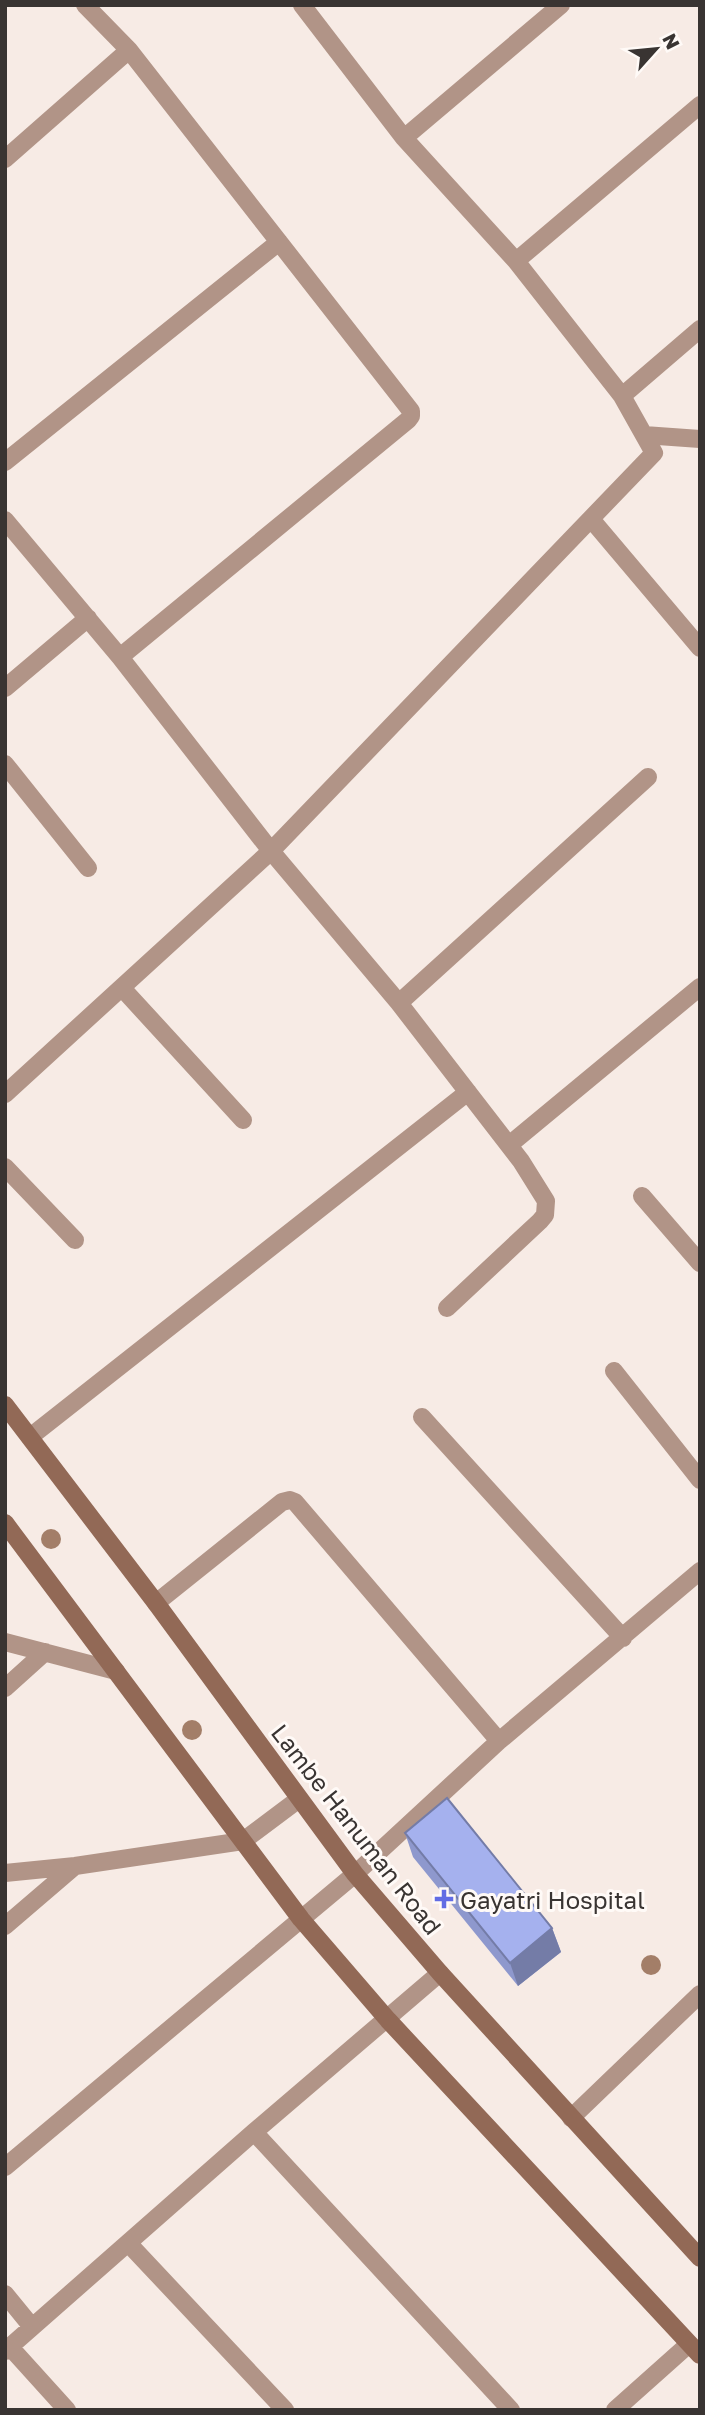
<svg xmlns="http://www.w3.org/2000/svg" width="705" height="2415" font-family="'Golos Text',sans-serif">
<rect width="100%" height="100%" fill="#f7ebe5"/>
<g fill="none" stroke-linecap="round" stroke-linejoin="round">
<!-- minor -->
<path stroke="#b19487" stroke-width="18" d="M404,138L561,5
M5,159L129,50L85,5
M516,261L700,105
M622,396L700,329
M644,435L700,439
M5,462L279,242
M591,519L700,648
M5,520L120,657L271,851L399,1003L521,1161L546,1201L545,1215L540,1221L447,1308
M120,657L408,420L411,416V411L129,50
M5,688L88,618
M5,764L88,868
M122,988L243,1120
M399,1003L648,777
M5,1094L271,851L654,453L622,396L516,261L404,138L302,5
M509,1145L700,987
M5,1167L75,1240
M642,1196L700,1263
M614,1371L700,1480
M422,1417L623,1638
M30,1437L468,1092
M156,1603L282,1502L290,1500L295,1502L499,1741
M5,1642L116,1671
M5,1688L45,1652
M5,1873L75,1866L243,1841L299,1799
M5,1926L75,1866
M571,2118L700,1994
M254,2132L511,2410
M5,2167L355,1874L499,1741L700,1571
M128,2243L285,2410
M5,2294L32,2327
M10,2347L67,2410
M5,2351L254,2132L440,1973
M615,2410L689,2344"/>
<!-- secondary -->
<path stroke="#926956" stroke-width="18" d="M5,1405L156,1603L355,1874L440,1973L700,2258
M5,1523L301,1919L388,2020L700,2355"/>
</g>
<!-- trees -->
<g fill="#a37e68">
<circle cx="51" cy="1539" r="10"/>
<circle cx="192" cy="1730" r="10"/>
<circle cx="651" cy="1965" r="10"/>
</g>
<!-- wall -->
<path fill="#8e98cd" d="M405,1833L552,1928L561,1952L518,1986L413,1857Z"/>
<!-- shaded-wall -->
<path fill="#747ca7" d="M552,1928L561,1952L518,1986L510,1963Z"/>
<!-- building -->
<path fill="#a5b1ee" stroke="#747ca7" stroke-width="2" d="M447,1798L552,1928L510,1963L405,1833Z"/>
<!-- markers -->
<path fill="#616ce4" stroke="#fffaf7" stroke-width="2.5" d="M440.5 1888.5h7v7h7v7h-7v7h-7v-7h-7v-7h7z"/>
<g text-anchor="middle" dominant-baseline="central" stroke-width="6" stroke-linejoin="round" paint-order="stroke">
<!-- street labels -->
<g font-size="24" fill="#393432" stroke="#fffaf7">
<text transform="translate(357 1829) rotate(52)">Lambe Hanuman Road</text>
</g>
<!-- poi labels -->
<g font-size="24" fill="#393432" stroke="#fffaf7" text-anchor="start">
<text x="460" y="1899">Gayatri Hospital</text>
</g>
</g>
<!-- border -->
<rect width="705" height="2415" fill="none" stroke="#393432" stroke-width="14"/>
<!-- north arrow -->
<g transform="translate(656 49) rotate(63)" stroke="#fffaf7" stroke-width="5" paint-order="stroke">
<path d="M0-5L12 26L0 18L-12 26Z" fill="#393432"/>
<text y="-10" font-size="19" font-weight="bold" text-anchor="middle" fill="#393432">N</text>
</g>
</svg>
